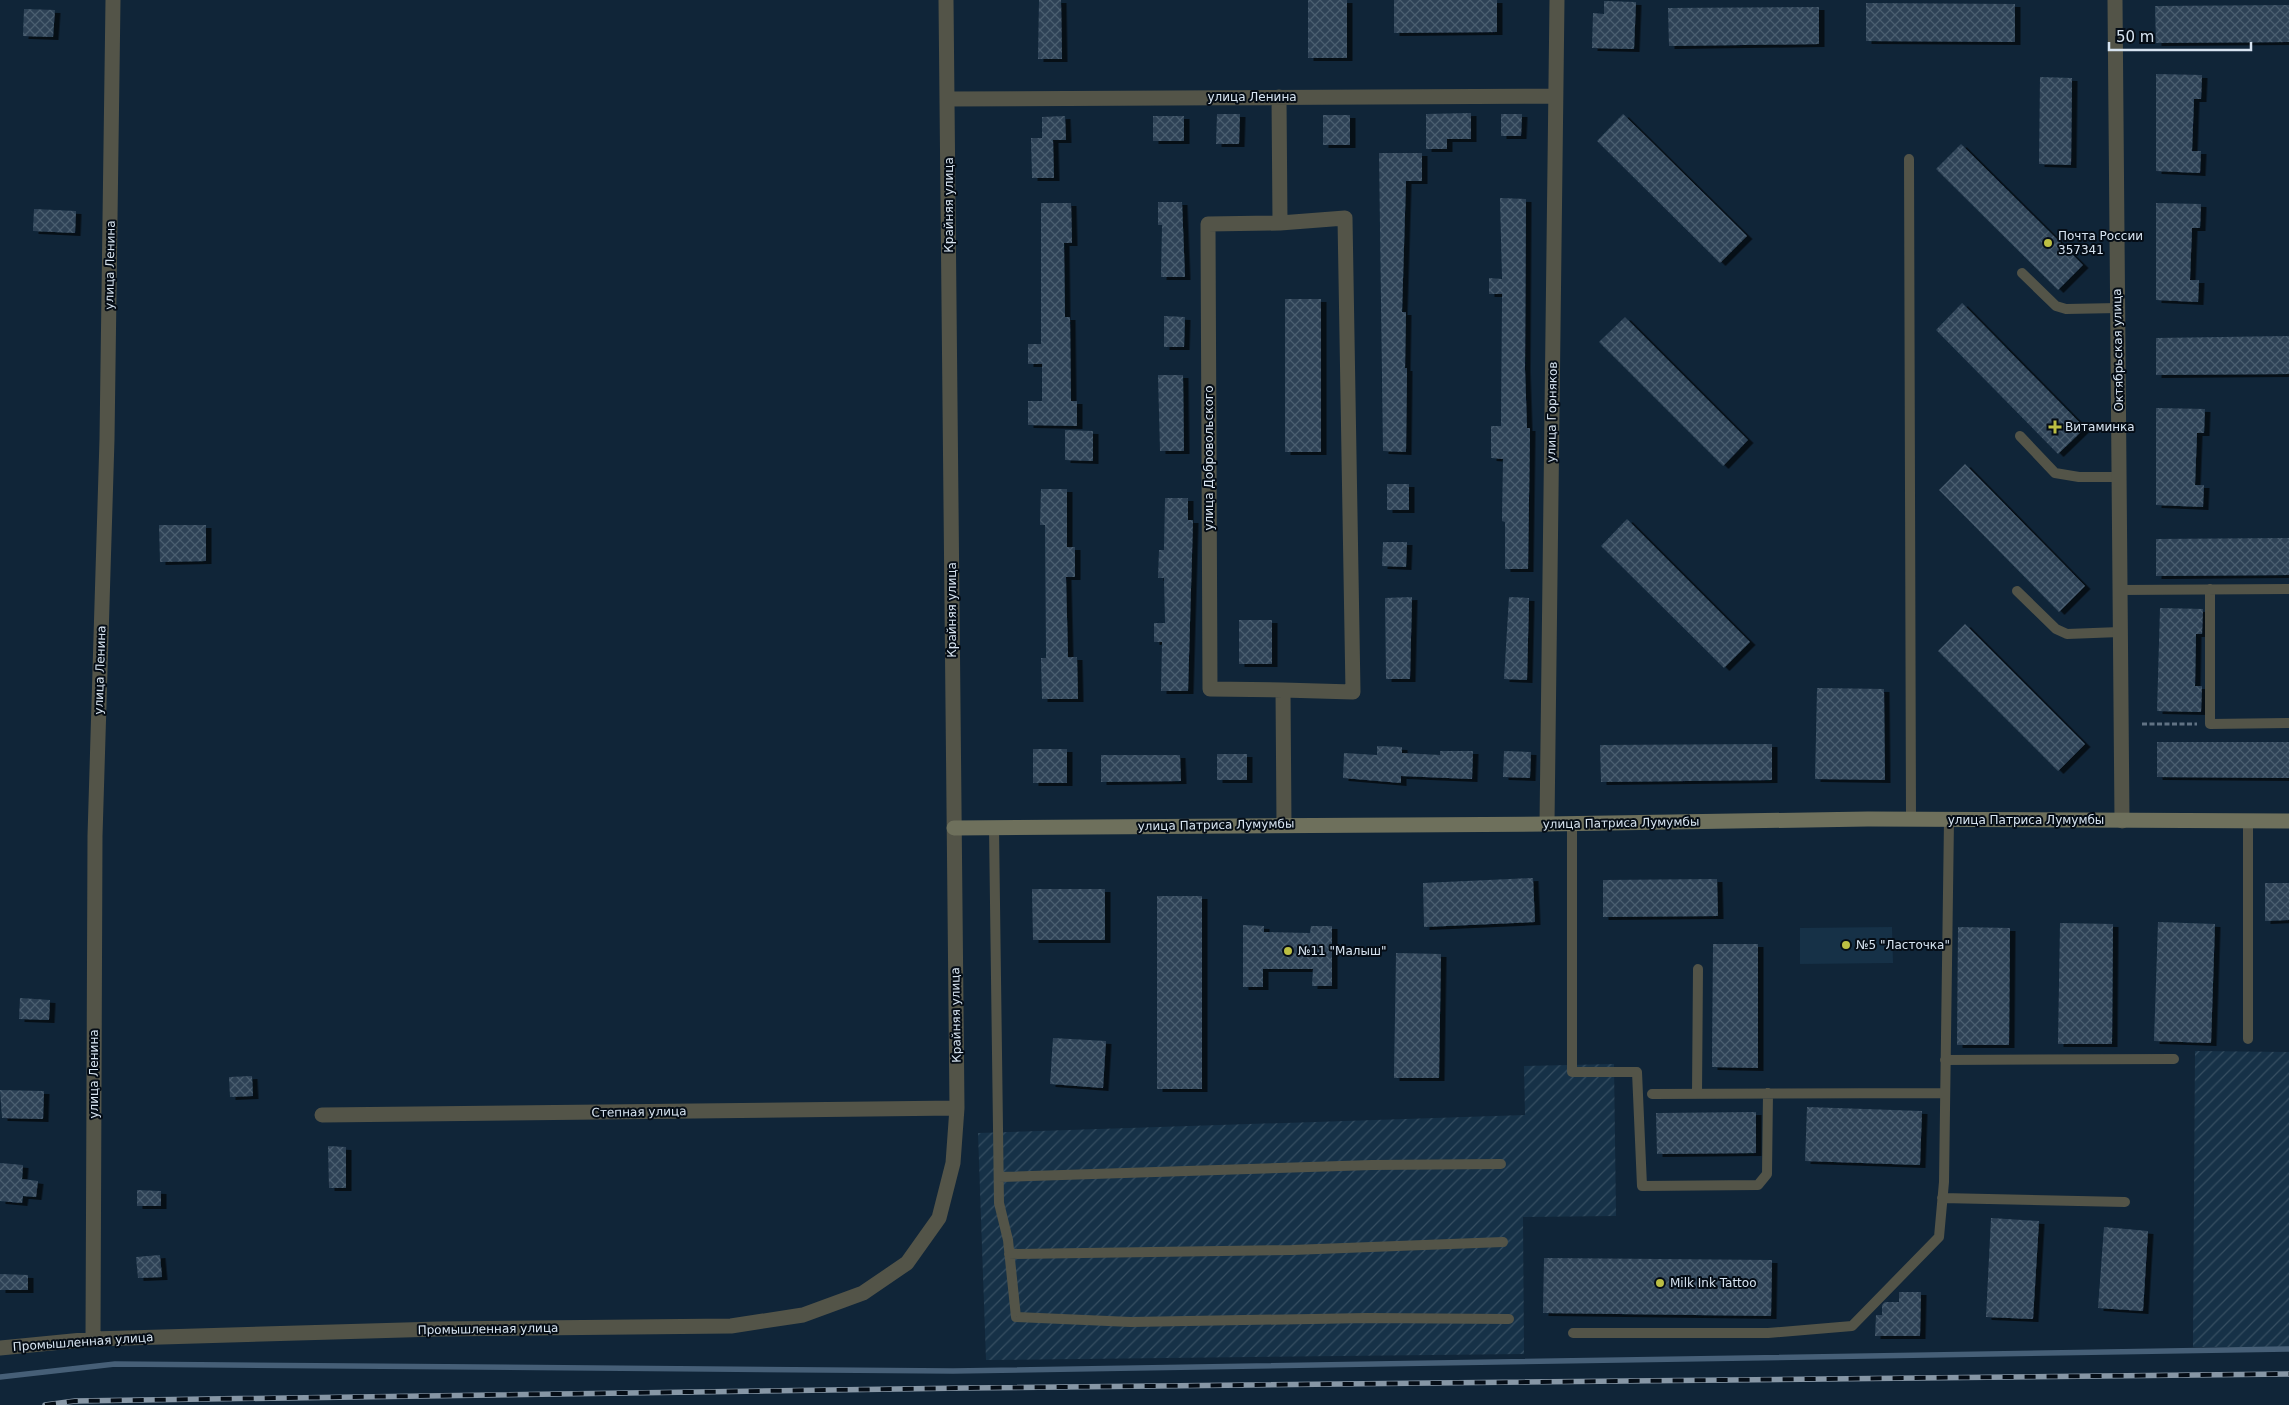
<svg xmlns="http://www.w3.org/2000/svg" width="2289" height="1405" font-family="'DejaVu Sans',sans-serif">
<defs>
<pattern id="industrial-furrows" width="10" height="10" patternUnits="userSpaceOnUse" patternTransform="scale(1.25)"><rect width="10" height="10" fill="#163147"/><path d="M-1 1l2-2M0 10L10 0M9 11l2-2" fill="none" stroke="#374f62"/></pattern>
<pattern id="building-cross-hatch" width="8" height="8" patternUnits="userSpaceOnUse" patternTransform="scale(1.25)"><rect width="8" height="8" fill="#2d4357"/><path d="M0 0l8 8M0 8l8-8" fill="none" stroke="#4b5e70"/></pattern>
<filter id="shadow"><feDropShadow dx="5.5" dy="3" stdDeviation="0" flood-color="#0009"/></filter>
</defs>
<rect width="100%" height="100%" fill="#102538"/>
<!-- built -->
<path fill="#163147" d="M1892,927L1893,963L1800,964V928Z"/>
<!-- industrial -->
<path fill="url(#industrial-furrows)" d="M2195,1051L2289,1052V1347H2193Z
M1614,1064L1616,1216L1523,1217L1524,1354L986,1360L978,1133L1525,1115L1524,1066Z"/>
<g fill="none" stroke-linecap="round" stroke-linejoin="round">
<!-- stream -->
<path stroke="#465f77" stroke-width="5.5" d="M0,1377L115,1364L953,1371L2289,1349"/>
</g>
<!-- building -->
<path fill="url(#building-cross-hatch)" filter="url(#shadow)" d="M1039,0H1061L1062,59H1038Z
M1308,0H1347V58H1308Z
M1394,0H1497V32L1394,33Z
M1604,1L1636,2L1634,49L1592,48L1593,13L1604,14Z
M1866,3L2015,4V42L1866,41Z
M2289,5V42L2156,43L2155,6Z
M1819,7V44L1669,46L1668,8Z
M24,9L55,10L53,37L23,36Z
M2156,74L2202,75L2201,99H2194L2192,151H2201L2200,173L2156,171Z
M2040,77L2072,78L2071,165L2039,164Z
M1471,113V139H1447V149H1426V114Z
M1217,114H1240L1239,144H1216Z
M1501,114H1522L1521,136H1501Z
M1623,114L1747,236L1720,263L1597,141Z
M1323,115H1350V145H1323Z
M1065,116L1066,140H1053L1054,178H1032L1031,138H1042V117Z
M1153,116H1184V141H1153Z
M1961,144L2083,265L2058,290L1936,169Z
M1379,153H1422V181H1406L1402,312H1406L1405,368H1407L1406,452L1383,451Z
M1500,198L1526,199L1525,369L1527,428H1530L1528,569H1505V522L1502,521L1503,459L1491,458V426H1501L1502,294H1489V278L1502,279Z
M1158,202H1182L1185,277H1161L1162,225H1158Z
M1041,203H1071L1072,243H1064L1065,317H1070L1071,401H1077V426L1028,425V401H1042V364H1028V344H1041Z
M2156,203L2201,204L2200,228H2192L2190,280H2199L2198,302L2156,300Z
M34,209L76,211L75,233L33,231Z
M1285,299H1321V452H1285Z
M1962,303L2085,428L2058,454L1936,330Z
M1164,316L1185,317L1184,347H1164Z
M1625,317L1748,440L1723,466L1599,342Z
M2289,336V374L2156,375V338Z
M1158,375H1183L1184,451H1160Z
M2156,408L2205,409L2204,433H2197L2195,485H2204L2203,507L2156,505Z
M1065,430L1093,431V461L1065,460Z
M1965,464L2085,586L2059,612L1939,490Z
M1387,484H1409V510H1387Z
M1041,489H1067V547H1075V577H1066L1068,657H1077L1078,699H1042L1041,658H1046L1045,525H1040Z
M1165,498H1188V520H1193L1188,691H1161L1162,642H1154V623H1165L1164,578H1158L1159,550H1164Z
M1627,519L1750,642L1724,668L1601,546Z
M159,525H206V561L160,562Z
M2289,538V575L2156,576V539Z
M1383,542H1407L1406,567L1382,566Z
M1412,597L1410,679H1386L1385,598Z
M1509,597L1529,598L1527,680L1504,679Z
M2160,608L2203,609L2202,634H2196L2195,686H2202L2201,712L2157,711Z
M1239,620H1272V664H1239Z
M1965,624L2085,744L2058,771L1938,651Z
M1817,688L1884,689L1885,780L1815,779Z
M2157,742H2289V778L2157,777Z
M1772,744V780L1601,782L1600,745Z
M1377,746L1402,747V753L1440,755V751H1473L1472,779L1401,776V783L1343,778L1344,753L1377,755Z
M1033,749H1067V783H1033Z
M1504,751L1531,752L1530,778L1503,777Z
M1217,754H1247V780H1217Z
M1101,755H1180L1181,781L1101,782Z
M1533,878L1535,922L1424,927L1423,883Z
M1717,879L1718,916L1603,917V880Z
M2265,883H2289V920L2265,921Z
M1032,889H1105V940H1033Z
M1157,896H1202V1089H1157Z
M2158,922L2215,924L2211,1043L2154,1041Z
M2060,923L2113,924L2112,1044H2058Z
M1243,925L1264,926V932L1310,933L1311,926H1332V986H1312L1313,969H1263V987H1243Z
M1958,927L2010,928L2009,1045H1957Z
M1713,944H1758V1068L1712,1067Z
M1396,953L1441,954L1439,1078H1394Z
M20,998L50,1000L49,1020L19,1019Z
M1053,1038L1106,1041L1103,1088L1050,1084Z
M252,1076L253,1096L230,1097L229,1077Z
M0,1090L44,1091L43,1119L2,1118Z
M1807,1107L1922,1111L1920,1165L1805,1161Z
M1756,1112V1153L1657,1154L1656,1113Z
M328,1146L346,1147V1188H329Z
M0,1163L23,1165L22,1179L38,1181L36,1197L23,1196L22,1203L0,1201Z
M137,1190L161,1191V1206H137Z
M1991,1218L2039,1221L2033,1319L1986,1317Z
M2104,1227L2148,1231L2143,1311L2098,1308Z
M160,1255L162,1277L138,1278L136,1257Z
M1544,1258L1772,1260L1771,1316L1543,1313Z
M0,1274L28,1275V1290H0Z
M1899,1292H1921L1920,1336H1875L1876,1315H1882V1305L1885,1302H1899Z"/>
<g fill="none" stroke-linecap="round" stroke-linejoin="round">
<!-- path -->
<path stroke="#617384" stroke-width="3" stroke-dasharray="5 2.5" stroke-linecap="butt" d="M2142,724H2197"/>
<!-- lane -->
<path stroke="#535448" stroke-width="10" d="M1909,159L1911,819
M2022,273L2056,306L2066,309L2118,308
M2020,436L2055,473L2079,477H2119
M2210,589V724L2289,723
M2120,590L2289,589
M2017,591L2056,629L2067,634L2120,632
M1572,824V1072H1637L1642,1186L1758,1185L1767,1174L1768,1093
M994,828L999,1203L1008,1240L1016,1317L1131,1322L1367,1318L1509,1319
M2248,1039V821
M1945,1060L2174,1059
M1652,1094L1944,1093
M1697,1094L1698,969
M999,1177L1372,1165L1501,1164
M1942,1198L2125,1202
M1009,1254L1292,1250L1503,1242
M1573,1333H1768L1852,1326L1939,1237L1944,1182L1949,820"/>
<!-- street -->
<path stroke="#535448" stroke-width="15" d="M2115,0L2122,821
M1279,97L1280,223L1208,224L1210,689L1283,690L1284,824
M948,99L1555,96
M1280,223L1345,218L1353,692L1283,690
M1547,824L1557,0
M322,1115L957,1108
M93,1339L95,836L107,439L113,0
M0,1348L93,1339L439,1329L731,1326L803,1315L863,1293L907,1263L939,1218L953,1163L957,1108L946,0"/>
<!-- secondary -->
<path stroke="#6e705c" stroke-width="15" d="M954,828L1547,824L1868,819L2289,821"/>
<!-- rail casing -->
<g stroke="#8797a6" stroke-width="5.5">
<path id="rail" d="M45,1405L75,1401L965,1388L2289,1374"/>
</g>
<!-- rail -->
<use href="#rail" stroke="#050d16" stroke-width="4" stroke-dasharray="11" stroke-linecap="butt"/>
</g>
<!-- markers -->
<g fill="#bcbf43" stroke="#050d16" stroke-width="2">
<circle cx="2048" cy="243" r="5"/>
<path d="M2052.5 419.5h5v5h5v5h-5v5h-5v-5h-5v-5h5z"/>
<circle cx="1846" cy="945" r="5"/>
<circle cx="1288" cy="951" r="5"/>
<circle cx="1660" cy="1283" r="5"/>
</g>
<g text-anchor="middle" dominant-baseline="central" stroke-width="4" stroke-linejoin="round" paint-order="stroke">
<!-- street labels -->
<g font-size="12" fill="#d7e4f1" stroke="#050d16">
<text x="1252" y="97">улица Ленина</text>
<text transform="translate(949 205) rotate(-90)">Крайняя улица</text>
<text transform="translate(110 265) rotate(-89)">улица Ленина</text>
<text transform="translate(2118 350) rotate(-91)">Октябрьская улица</text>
<text transform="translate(1552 412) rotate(-89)">улица Горняков</text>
<text transform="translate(1209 458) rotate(-90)">улица Добровольского</text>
<text transform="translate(952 610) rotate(-90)">Крайняя улица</text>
<text transform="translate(100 670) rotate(-88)">улица Ленина</text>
<text x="2026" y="820">улица Патриса Лумумбы</text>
<text transform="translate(1621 823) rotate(-1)">улица Патриса Лумумбы</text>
<text transform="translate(1216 825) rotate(-1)">улица Патриса Лумумбы</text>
<text transform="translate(956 1015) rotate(-91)">Крайняя улица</text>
<text transform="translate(94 1074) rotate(-90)">улица Ленина</text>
<text transform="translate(639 1112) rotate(-1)">Степная улица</text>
<text transform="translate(488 1329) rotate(-1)">Промышленная улица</text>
<text transform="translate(83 1342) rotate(-4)">Промышленная улица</text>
</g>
<!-- poi labels -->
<g font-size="12" fill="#d7e4f1" stroke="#050d16" text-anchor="start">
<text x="2058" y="236">Почта России<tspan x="2058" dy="14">357341</tspan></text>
<text x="2065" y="427">Витаминка</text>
<text x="1856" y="945">№5 "Ласточка"</text>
<text x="1298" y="951">№11 "Малыш"</text>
<text x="1670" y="1283">Milk Ink Tattoo</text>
</g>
</g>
<!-- scale -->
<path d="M2109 42v8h142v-8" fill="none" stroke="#d7e4f1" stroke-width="2.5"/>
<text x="2116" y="42" font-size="15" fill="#d7e4f1" stroke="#050d16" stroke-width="4" paint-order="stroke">50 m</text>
</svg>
